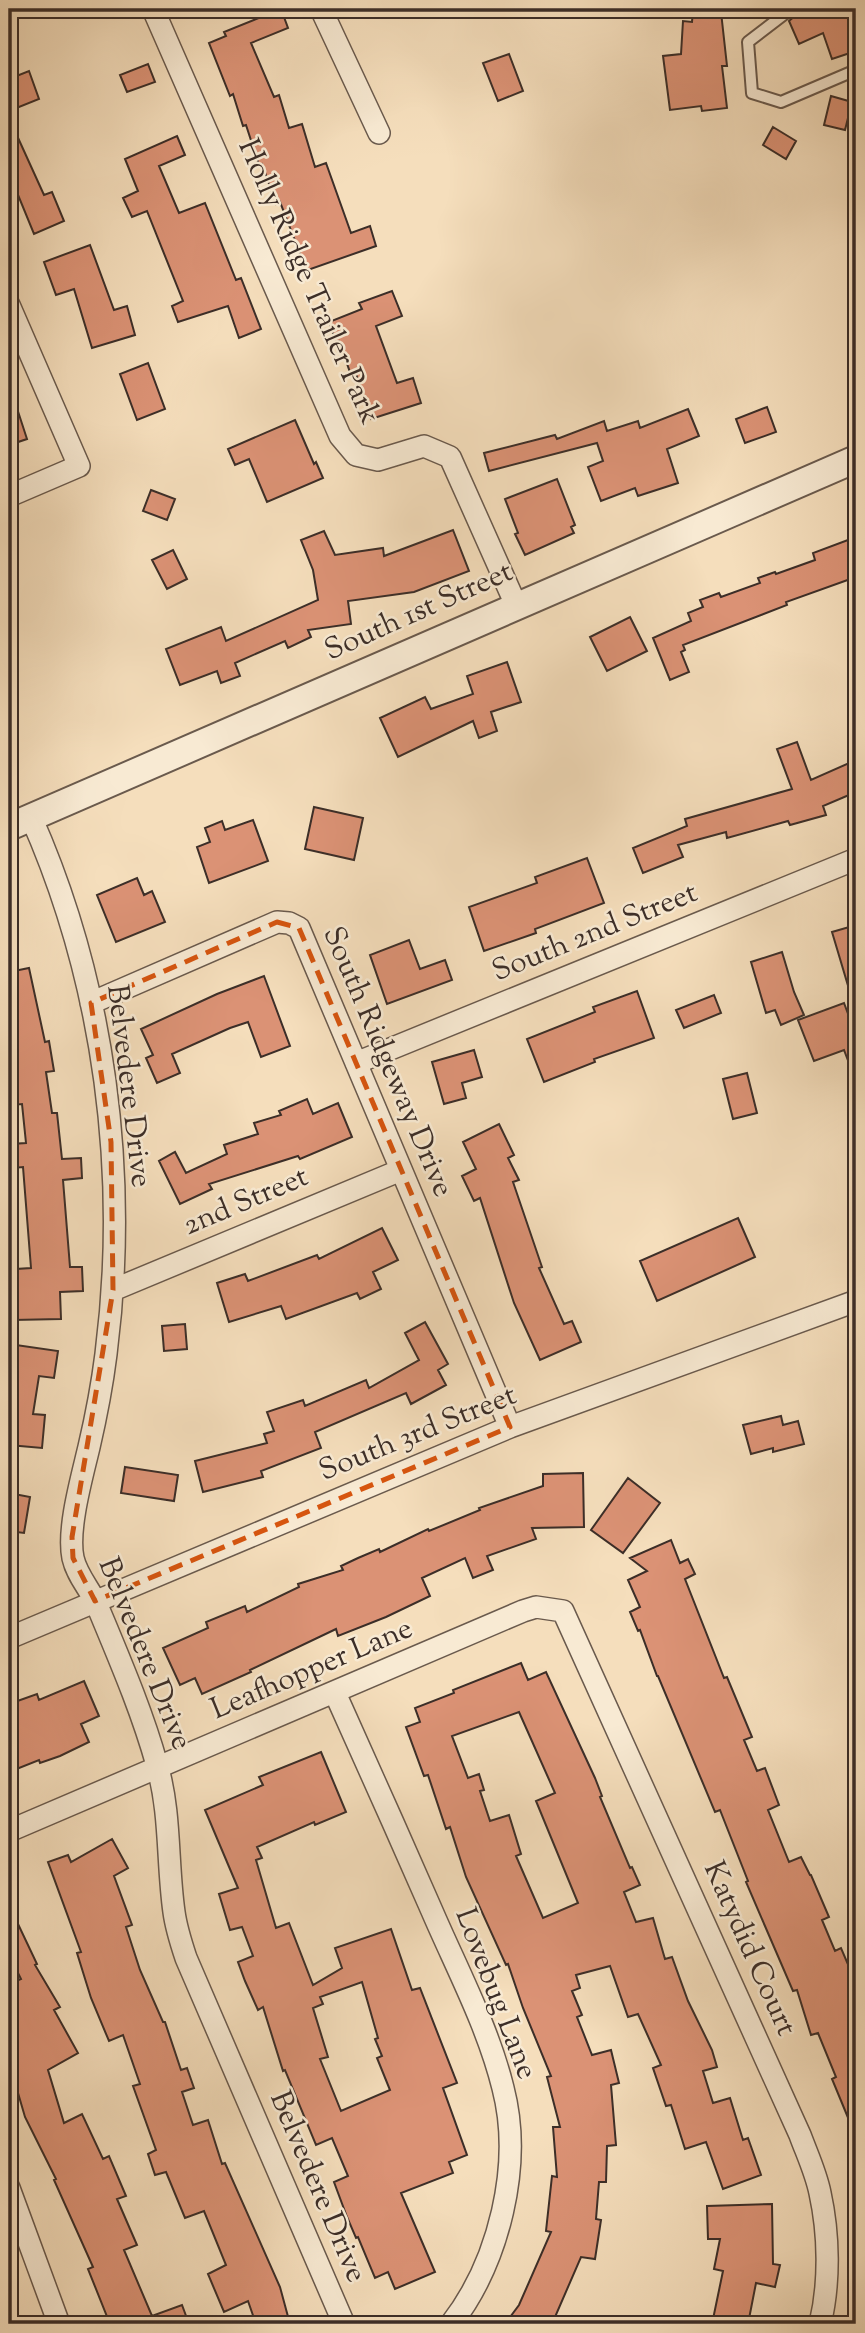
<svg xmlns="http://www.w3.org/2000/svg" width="865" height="2333" font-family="'Sorts Mill Goudy',serif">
<rect width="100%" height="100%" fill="#f5debc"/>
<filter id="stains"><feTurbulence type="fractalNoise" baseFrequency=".00286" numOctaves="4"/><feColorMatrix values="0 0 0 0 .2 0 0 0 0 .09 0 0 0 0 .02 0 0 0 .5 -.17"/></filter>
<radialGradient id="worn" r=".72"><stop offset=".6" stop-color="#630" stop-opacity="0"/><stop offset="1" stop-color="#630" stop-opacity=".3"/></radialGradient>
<!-- building -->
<path fill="#db9275" stroke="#3c2e28" stroke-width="2" fill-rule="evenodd" d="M281,9L288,28L251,43L274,97L279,95L289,128L302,124L315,167L326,163L351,233L370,226L376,246L305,271L299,251L280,202L276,204L262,164L259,165L246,125L243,126L233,94L230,96L209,43L226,36L224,32Z
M803,9H856V51L832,59L823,33L799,44L789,21Z
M693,10L721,12L727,66H722L727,108L702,111L701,106L670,110L663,56L681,54L683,21L692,22Z
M509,54L523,91L498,101L483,63Z
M148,64L155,82L127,92L120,75Z
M29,71L39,99L9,111V79Z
M831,96L852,102L845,130L824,125Z
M9,118L44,195L52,192L64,221L34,234L9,173Z
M773,127L796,141L786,159L763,145Z
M177,136L185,155L159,166L179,213L205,203L236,280L241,278L261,329L239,338L228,306L178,322L172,306L183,301L147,211L132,217L123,198L138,191L125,159Z
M90,245L114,310L127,306L135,335L92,348L74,289L56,295L44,262Z
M392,291L402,316L376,326L397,383L413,378L421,403L371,419L356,374L351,375L339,341L336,342L329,322L362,309L359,303Z
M148,363L165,409L137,420L120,374Z
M9,393H12L27,439L9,445Z
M767,407L776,432L745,443L736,419Z
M688,409L699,436L667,449L678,483L638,496L635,488L601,501L588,467L603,461L597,443L489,471L484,453L555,435L557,439L604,421L607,431L638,421L640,428Z
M295,420L314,464L316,462L323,478L267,502L249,459L235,465L228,449Z
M557,479L575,525L571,527L574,533L525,555L515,534L518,533L505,499Z
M151,490L175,499L167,520L143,511Z
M453,530L469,571L414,592L348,601L351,624L308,630L311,637L288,648L285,641L235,663L240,676L221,683L217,671L180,685L166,649L221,627L226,641L318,600L313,570L301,540L324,531L335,555L383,548L384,556Z
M856,537V577L786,602L787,605L683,645L685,650L681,652L689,672L670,680L653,638L691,621L688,613L703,607L700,600L719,593L721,597L760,583L758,578L775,572L776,574L815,560L813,553Z
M173,550L187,579L167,589L152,560Z
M630,617L647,651L607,671L590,637Z
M507,662L521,702L491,712L497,731L479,738L473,721L398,757L380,718L425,697L431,709L473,694L467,676Z
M797,742L811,780L856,760V792L823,806L826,815L790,825L788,821L727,838L726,832L678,845L683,857L643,873L633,848L687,826L685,819L792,789L777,749Z
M314,807L363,818L354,860L305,849Z
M253,820L268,861L209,883L197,847L210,842L205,828L222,821L225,830Z
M587,858L604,903L535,929L536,933L484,951L469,907L537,883L535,877Z
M137,878L144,895L152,891L165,922L116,942L97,895Z
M856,925V998L852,999L832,932Z
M409,940L420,969L445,960L452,980L387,1004L370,955Z
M782,952L794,992L804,1015L781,1025L775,1010L766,1013L751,962Z
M29,968L45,1042L49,1041L54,1071L46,1072L52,1113H57L62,1159L81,1158L82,1178L63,1180L70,1267H82L83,1291L60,1292L61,1319L13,1320L11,1279H17L16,1269L31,1268L23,1167L13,1168L11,1144L26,1143L22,1104L13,1105L9,1077V972Z
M264,976L290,1046L261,1057L248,1022L230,1028L172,1054L180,1073L157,1083L146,1058L153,1055L141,1029L217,994Z
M637,991L654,1038L594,1059L595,1062L544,1082L527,1039L595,1012L593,1007Z
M714,995L721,1013L684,1028L676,1010Z
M844,1003L856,1035L855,1079L844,1050L814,1061L798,1020Z
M474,1050L482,1077L462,1083L466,1098L444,1104L432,1062Z
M747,1073L757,1113L733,1119L723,1079Z
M307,1099L313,1114L338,1103L352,1137L300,1159L298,1156L209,1184L212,1189L180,1204L159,1161L175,1152L186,1173L227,1154L224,1145L258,1134L254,1123L281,1115L279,1111Z
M499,1124L514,1155L508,1158L519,1180L513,1182L542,1267L539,1268L564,1324L572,1321L581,1342L540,1360L514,1303L480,1198L474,1201L462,1176L476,1169L463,1142Z
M738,1218L755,1257L657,1301L640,1261Z
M382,1228L398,1260L373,1272L381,1289L360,1299L357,1293L286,1319L281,1306L229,1322L217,1283L245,1274L248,1281L317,1255L319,1259Z
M425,1322L448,1364L438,1370L446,1385L411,1404L406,1393L315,1432L321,1448L261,1471L263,1477L203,1492L195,1461L267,1443L264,1434L274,1431L267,1412L303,1400L305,1406L366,1380L369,1388L419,1360L405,1333Z
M185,1324L187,1349L164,1351L162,1326Z
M9,1344L58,1351L54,1378L39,1376L33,1414L45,1415L42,1448L9,1445Z
M781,1416L783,1425L798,1421L804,1444L773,1452V1448L751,1454L743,1425Z
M125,1467L178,1475L174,1501L121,1493Z
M583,1473L584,1527L532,1528L536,1539L487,1556L493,1570L473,1578L465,1558L422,1578L430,1596L386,1617L338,1636L336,1629L250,1670L251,1672L202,1694L195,1678L180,1685L163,1648L208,1628L206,1622L245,1606L247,1612L299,1587L298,1584L343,1570L341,1566L358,1558L379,1549L380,1552L428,1529L429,1531L480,1510L479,1508L543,1486V1474Z
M628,1478L660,1503L623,1553L591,1530Z
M9,1493L30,1497L24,1533L9,1531Z
M671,1540L680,1563L688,1559L695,1574L685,1579L724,1678L727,1677L752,1737L744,1740L757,1771L765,1768L779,1805L768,1810L789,1862L801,1857L810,1875H811L829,1917L822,1920L835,1951L841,1948L856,1983V2137L832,2079L836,2077L818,2033L811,2035L797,1990L793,1991L746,1882L748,1881L720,1810L715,1812L658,1676H657L640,1630L638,1631L630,1612L640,1607L628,1580L647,1571L630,1558Z
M521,1663L528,1680L546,1672L595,1778L602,1796L600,1797L630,1868L632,1867L640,1885L624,1892L636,1922L653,1918L665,1959L672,1957L688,2001L712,2050L717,2067L703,2071L713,2103L730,2098L743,2140L748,2138L761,2175L723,2189L706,2142L685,2149L671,2105L666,2106L653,2068L661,2065L638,2014L628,2017L610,1966L576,1975L580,1988L572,1991L582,2015L577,2017L592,2055L611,2050L619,2083L611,2085L616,2145L607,2146L606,2182H599L596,2219L601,2220L595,2259L581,2257L552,2324H505L519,2305L551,2232L546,2231L552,2176L557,2177L553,2127H560L547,2077L551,2076L523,2008L508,1964L506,1965L466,1877L450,1827L446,1829L428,1775L424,1776L406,1727L420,1722L415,1708L454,1693L453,1690ZM519,1712L555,1793L536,1801L578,1903L543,1918L516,1856L521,1854L509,1815L490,1821L480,1791L484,1790L479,1774L468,1778L452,1736Z
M84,1681L99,1716L81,1724L89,1742L60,1756L40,1763L39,1760L9,1772V1704L37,1694L39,1700Z
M321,1752L346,1812L315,1825L314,1822L257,1847L262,1858L256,1860L276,1928L289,1923L313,1985L342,1968L335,1948L391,1929L412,1990L420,1988L457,2083L443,2088L467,2155L449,2162L453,2173L401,2193L435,2272L395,2289L388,2272L375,2278L358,2237L356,2238L347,2217L334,2182L348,2176L332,2138L316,2145L285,2070L283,2071L263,2007L258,2010L245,1981L238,1962L253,1956L242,1927L230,1930L219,1894L238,1888L205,1810L263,1785L259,1777ZM362,1982L378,2038L375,2039L382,2056L377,2058L390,2090L341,2111L320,2059L328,2057L313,2008L323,2004L320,1997Z
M112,1839L128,1868L114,1876L132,1925L126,1927L140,1970L163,2022H165L181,2070L187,2068L194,2088L182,2092L193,2125L208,2120L222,2164L225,2163L280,2287L290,2324H256L248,2301L224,2312L208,2274L226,2265L204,2211L185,2218L166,2172L155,2175L148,2154L156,2150L133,2086L140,2084L123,2035L109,2041L91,1998L77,1953L81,1952L48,1862L68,1855L71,1862Z
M9,1905L37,1964L35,1965L60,2007L54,2010L78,2053L48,2070L64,2123L82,2114L103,2159L109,2156L126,2196L117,2199L137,2245L124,2250L152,2316L182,2305L189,2324H110L88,2269L93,2267L54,2180L56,2179L25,2117L9,2062V1984L21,1979L9,1955Z
M772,2204L773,2264L780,2265L775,2287L756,2283L748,2324H712L723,2271L714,2269L720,2239H708L707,2206Z"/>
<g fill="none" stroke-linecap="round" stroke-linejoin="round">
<!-- service casing -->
<g stroke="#6a5a4d" stroke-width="14">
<path id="service" d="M791,9L748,42L752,93L781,102L856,70"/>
</g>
<!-- minor casing -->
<g stroke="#6a5a4d" stroke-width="24">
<path id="minor" d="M153,9L340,436L356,455L378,460L424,446L450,457L516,605
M321,9L379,133
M9,305L79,466L9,496
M31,817C105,984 129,1174 106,1354C102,1386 96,1417 89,1447C82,1477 67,1529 73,1558C77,1576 90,1589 97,1605C119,1658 142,1711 157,1765C171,1813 167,1863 174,1912C176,1927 181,1943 186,1958L344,2324
M91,1003L277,922L289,923L299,928L510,1427
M356,1063L856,859
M113,1290L401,1170
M9,1638L510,1427L856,1301
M335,1693C368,1766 400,1838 432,1911C457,1969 488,2027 503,2088C523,2165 499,2262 451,2324
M9,1831L523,1611L536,1607L563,1611L800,2135C807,2154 816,2173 820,2193C829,2234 830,2283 820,2324
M9,2188L59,2324"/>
</g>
<!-- tertiary casing -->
<g stroke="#6a5a4d" stroke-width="30">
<path id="tertiary" d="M9,827L856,459"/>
</g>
<!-- service -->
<use href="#service" stroke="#f8ead3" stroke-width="10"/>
<!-- minor -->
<use href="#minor" stroke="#f8ead3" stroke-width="21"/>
<!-- tertiary -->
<use href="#tertiary" stroke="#f8ead3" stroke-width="26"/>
</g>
<!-- marked area -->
<path fill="none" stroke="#d7550f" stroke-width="5" stroke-dasharray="14 9" stroke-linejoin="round" d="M277,922L299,928L510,1427L95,1601L73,1558L72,1537L113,1290L111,1142L91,1003Z"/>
<g text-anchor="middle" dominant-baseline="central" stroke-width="5" stroke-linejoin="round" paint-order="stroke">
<!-- street labels -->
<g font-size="30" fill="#3c2e28" stroke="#f8ead3">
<text transform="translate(308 282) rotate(66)">Holly Ridge Trailer Park</text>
<text transform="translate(419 612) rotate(-24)">South 1st Street</text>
<text transform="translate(595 933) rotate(-22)">South 2nd Street</text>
<text transform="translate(387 1062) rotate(67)">South Ridgeway Drive</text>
<text transform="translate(128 1086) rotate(83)">Belvedere Drive</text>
<text transform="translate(246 1202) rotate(-23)">2nd Street</text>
<text transform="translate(418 1434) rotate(-22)">South 3rd Street</text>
<text transform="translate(144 1654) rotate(68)">Belvedere Drive</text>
<text transform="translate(312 1670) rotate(-23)">Leafhopper Lane</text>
<text transform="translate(749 1949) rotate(66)">Katydid Court</text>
<text transform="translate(495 1994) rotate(69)">Lovebug Lane</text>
<text transform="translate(317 2187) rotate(67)">Belvedere Drive</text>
</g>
</g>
<!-- margin -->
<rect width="865" height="2333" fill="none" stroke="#f5debc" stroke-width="35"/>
<rect x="10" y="10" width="844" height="2312" fill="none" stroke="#3c2e28" stroke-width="3.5"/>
<rect x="18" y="18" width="830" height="2298" fill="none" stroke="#3c2e28" stroke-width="2"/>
<rect width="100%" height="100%" filter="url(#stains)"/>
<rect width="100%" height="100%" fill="url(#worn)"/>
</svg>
